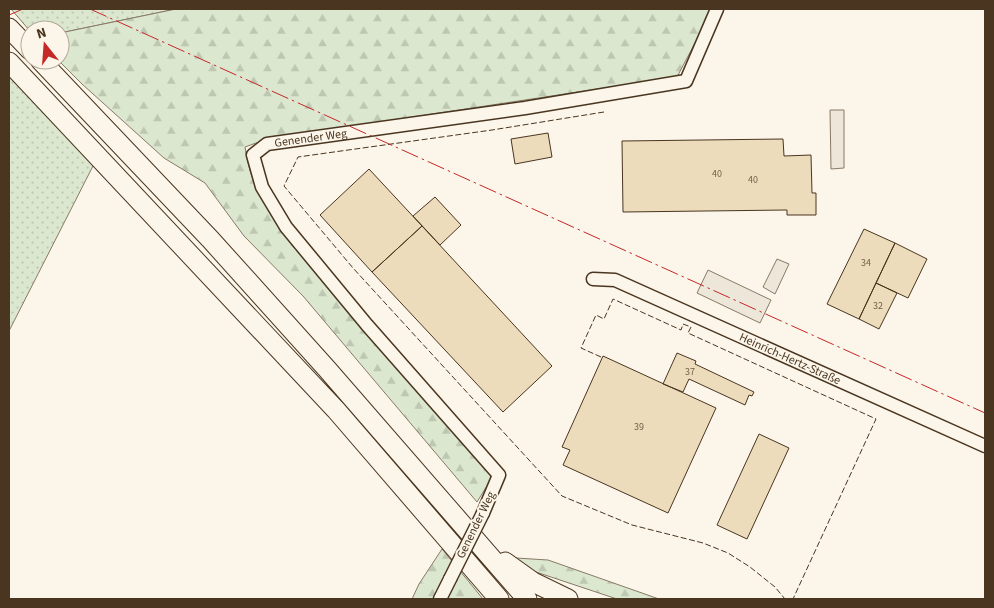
<svg xmlns="http://www.w3.org/2000/svg" width="994" height="608" font-family="'Source Sans 3',sans-serif">
<defs>
<pattern id="grass-dots" width="8" height="8" patternUnits="userSpaceOnUse" patternTransform="scale(1.25)"><rect width="8" height="8" fill="#dce7d0"/><path d="M2 2h.1M6 6h.1" fill="none" stroke="#bec7b2" stroke-width="1.8" stroke-linecap="round"/></pattern>
<pattern id="forest-firs" width="22" height="20" patternUnits="userSpaceOnUse" patternTransform="scale(1.25)"><rect width="22" height="20" fill="#dce7d0"/><path d="M5 1l3.5 6h-7zM16 11l3.5 6h-7z" fill="#bec7b2"/></pattern>
</defs>
<rect width="100%" height="100%" fill="#fbf6e9"/>
<!-- grass -->
<path fill="url(#grass-dots)" stroke="#887966" d="M11,9H176L60,33V30L30,31Z
M9,73L94,164L9,331Z"/>
<!-- forest -->
<path fill="url(#forest-firs)" stroke="#887966" d="M176,9H713L677,77L267,139L245,147C250,183 263,202 283,233L493,476L477,502L303,296L244,236L205,183L164,158L82,84L58,60H60V33Z
M442,549L483,599H412L419,584Z
M516,558L548,560L659,599H617L524,568Z"/>
<!-- parking -->
<path fill="#ede7d9" stroke="#887966" d="M830,110H844V168L831,169Z
M777,259L789,264L775,294L763,287Z
M708,270L771,300L760,323L697,293Z"/>
<!-- building -->
<path fill="#ecdcbc" stroke="#4a3520" d="M548,133L552,157L515,164L511,139Z
M783,139L784,156L811,155L812,193H816V215H787V210L623,212L622,141Z
M369,169L422,226L372,272L320,215Z
M435,197L461,225L440,245L413,216Z
M422,226L552,366L503,412L372,272Z
M864,229L895,243L859,319L827,304Z
M895,243L927,259L908,298L876,283Z
M876,283L897,293L879,329L859,319Z
M677,353L696,361L695,364L754,392L752,396L749,395L745,405L689,379L683,392L663,384Z
M603,356L716,408L668,513L563,465L570,450L562,447Z
M759,434L789,448L747,539L717,525Z"/>
<g fill="none" stroke-linecap="round" stroke-linejoin="round">
<!-- minor casing -->
<g stroke="#4a3520" stroke-width="15">
<g id="minor">
<path id="s1" d="M593,279L615,280L985,446"/>
<path id="s2" d="M483,513L499,475L367,325L286,227L262,187L253,155L267,144L525,108L686,81L717,9"/>
<path d="M440,599L450,579"/>
</g>
</g>
<!-- highway casing -->
<g stroke="#4a3520" stroke-width="21">
<path id="highway" d="M9,28L30,50
M40,60L211,240L327,369L527,599
M9,62L336,410L499,599
M505,562L533,582L568,599"/>
</g>
<!-- minor -->
<use href="#minor" stroke="#fbf6e9" stroke-width="12"/>
<!-- highway -->
<use href="#highway" stroke="#fbf6e9" stroke-width="19"/>
<!-- minor-bridge casing -->
<g stroke="#4a3520" stroke-width="15" stroke-linecap="butt">
<path id="minor-bridge" d="M450,579L483,513"/>
</g>
<!-- minor-bridge -->
<use href="#minor-bridge" stroke="#fbf6e9" stroke-width="12"/>
<!-- fence -->
<path stroke="#4a3520" stroke-width="1" stroke-dasharray="6 2.5" stroke-linecap="butt" d="M604,112L492,130L298,157L284,186L353,268L562,496L632,525L703,543L728,553L750,567L775,587L785,599
M601,357L581,348L596,315L604,319L613,299L681,330L683,324L691,327L688,333L876,419L793,599"/>
<!-- power -->
<path stroke="#c62828" stroke-width="1" stroke-dasharray="18 4 2.5 4" stroke-linecap="butt" d="M90,9L985,413
M9,15L23,9"/>
</g>
<g text-anchor="middle" dominant-baseline="central" stroke-width="4" stroke-linejoin="round" paint-order="stroke">
<!-- number labels -->
<g font-size="10" fill="#725f47">
<text x="717" y="174">40</text>
<text x="753" y="180">40</text>
<text x="866" y="263">34</text>
<text x="878" y="306">32</text>
<text x="690" y="372">37</text>
<text x="639" y="427">39</text>
</g>
<!-- street labels -->
<g font-size="12" fill="#4a3520" stroke="#fbf6e9">
<text stroke="none"><textPath href="#s2" startOffset="510">Genender Weg</textPath></text>
<text stroke="none"><textPath href="#s1" startOffset="214">Heinrich-Hertz-Straße</textPath></text>
<text transform="translate(476 525) rotate(-64)">Genender Weg</text>
</g>
</g>
<!-- border -->
<rect width="994" height="608" fill="none" stroke="#4a3520" stroke-width="20"/>
<!-- north arrow -->
<g transform="translate(45 45) rotate(343)"><circle r="24" fill="#fbf6e9" stroke="#b4a999"/>
<path d="M0-4L9 19L0 12L-9 19Z" fill="#c62828"/>
<text y="-8" font-size="14" font-weight="bold" text-anchor="middle" fill="#4a3520">N</text>
</g>
</svg>
